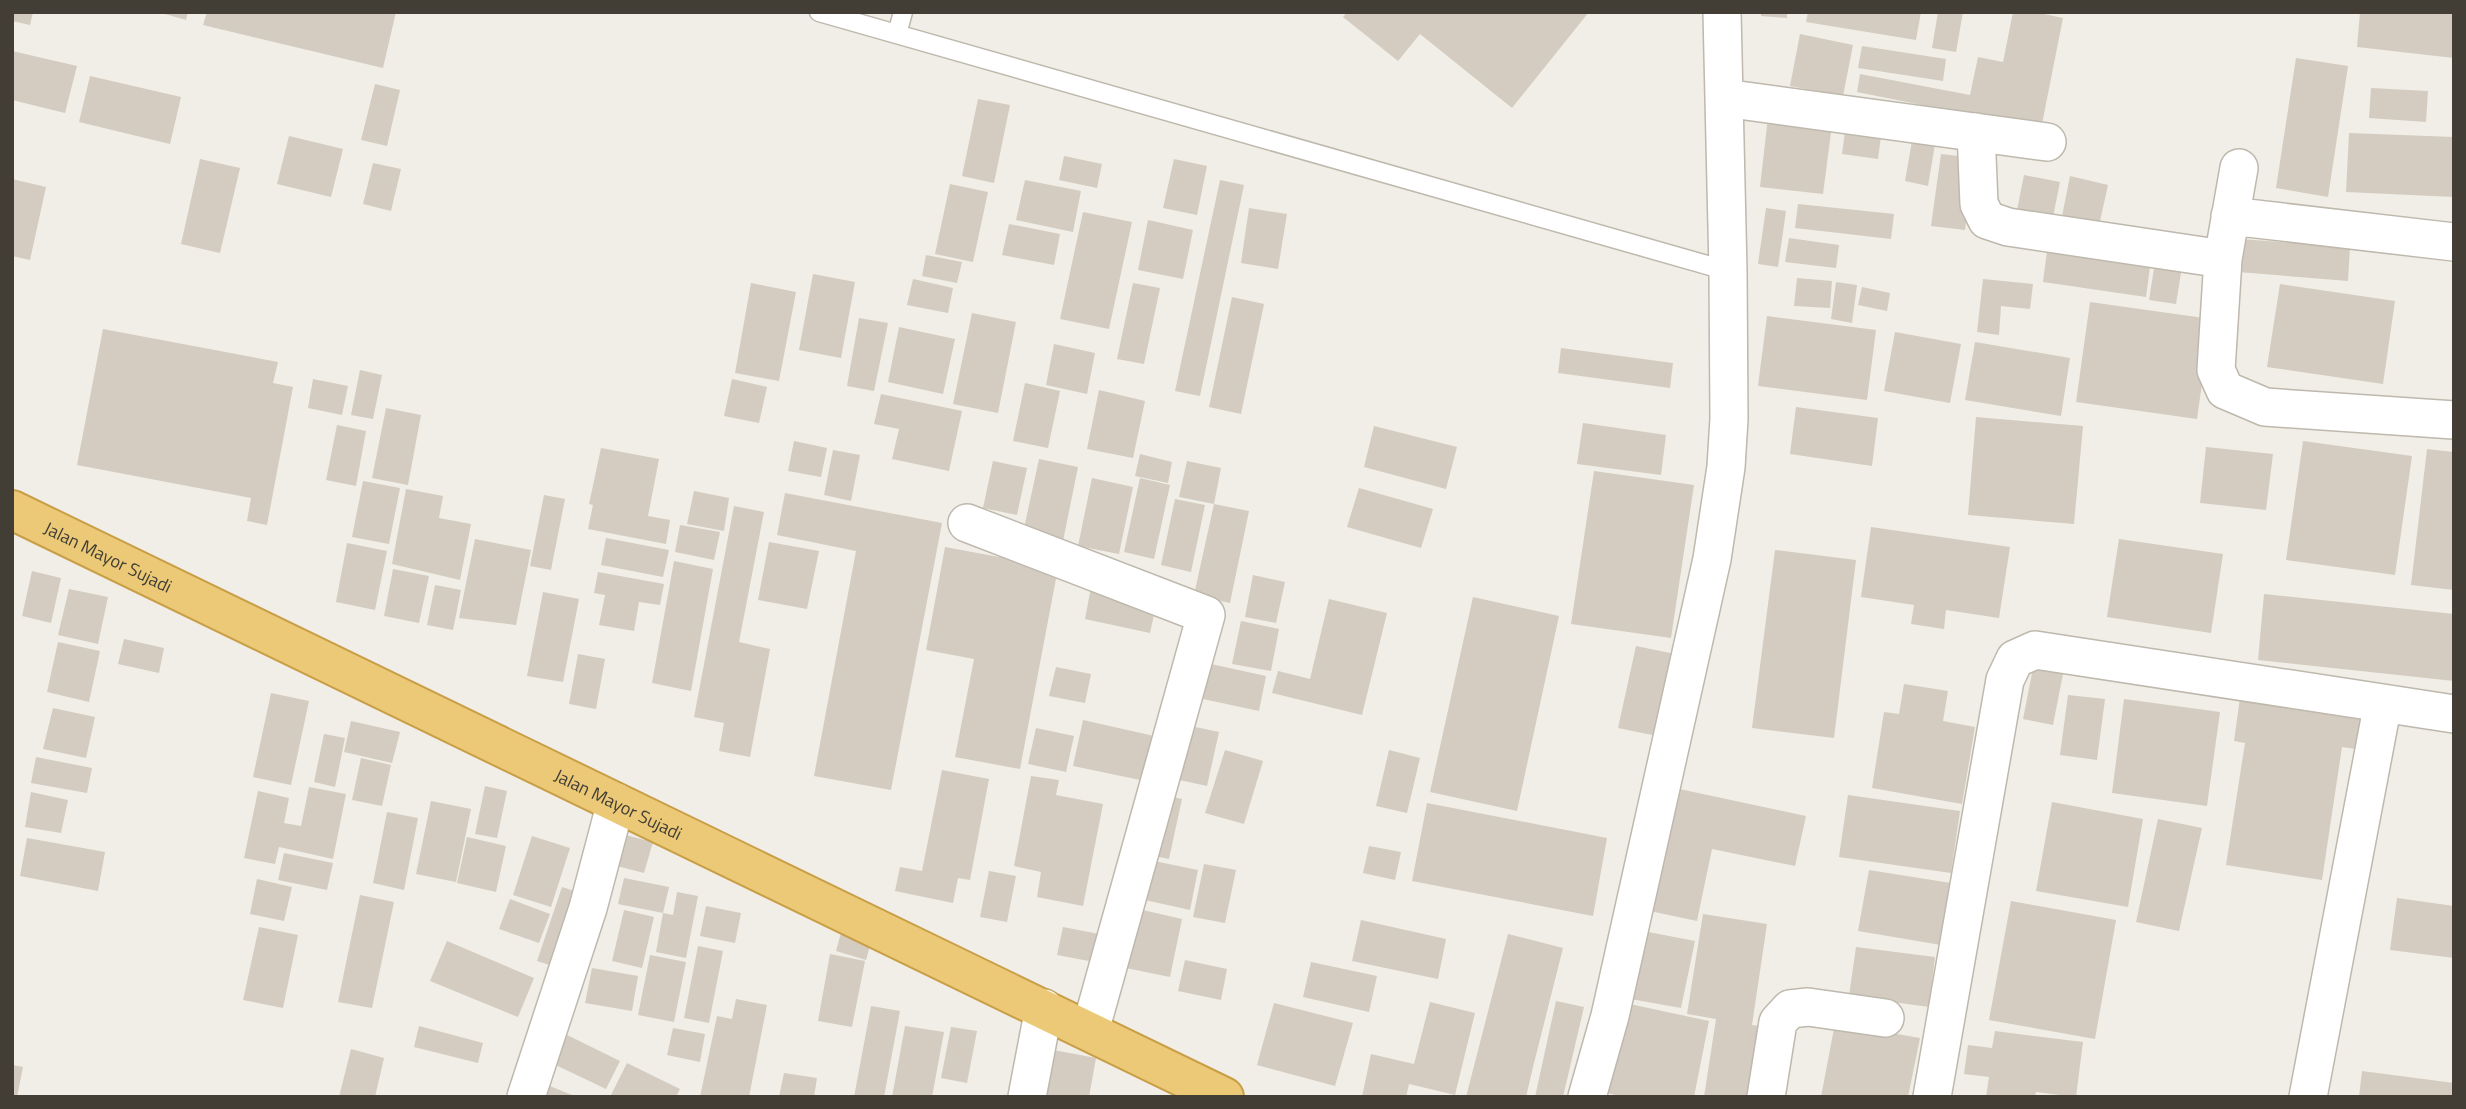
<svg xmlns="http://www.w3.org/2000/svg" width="2466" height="1109" font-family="'Titillium Web',sans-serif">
<rect width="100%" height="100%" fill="#f0eee6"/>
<!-- building -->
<path fill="#d4ccc0" d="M12,12H33L30,25L12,21Z
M158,12H188L186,20Z
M207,12H396L383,68L203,25Z
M1347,12H1589L1512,108L1420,34L1398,61L1343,17Z
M1761,12H1787V18L1761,16Z
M1808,12H1921L1916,40L1806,22Z
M1938,12H1963L1956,52L1932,48Z
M2013,12H2035L2063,18L2041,129L1857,92L1860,74L1970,95L1978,57L2003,62Z
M2360,12H2454V58L2357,47Z
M1800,34L1853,45L1843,96L1790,86Z
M1862,46L1946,59L1943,81L1858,68Z
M12,51L77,66L65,113L12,100Z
M2296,58L2348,66L2328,197L2276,188Z
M90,76L181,97L170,144L79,122Z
M375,84L400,90L387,146L361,140Z
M2371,88L2428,91L2426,122L2369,118Z
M978,99L1010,105L994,183L962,176Z
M1768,117L1832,125L1823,194L1760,187Z
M1846,124L1882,129L1878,159L1842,154Z
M2349,133L2454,137V197L2346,192Z
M1913,135L1936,138L1928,186L1905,181Z
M289,136L343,149L331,197L277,184Z
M1941,154L1975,158L1965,230L1931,226Z
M1064,156L1102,164L1097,188L1059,180Z
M200,159L240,168L220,253L181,244Z
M1174,159L1207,166L1197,215L1163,208Z
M373,163L401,169L391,211L363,204Z
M2024,175L2060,182L2052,222L2016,215Z
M2070,176L2108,185L2098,230L2061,221Z
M12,179L46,187L30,260L12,256Z
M1025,180L1081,191L1073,232L1016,220Z
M1220,180L1244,185L1200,396L1175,391Z
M950,184L988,192L973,262L935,254Z
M1798,204L1894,214L1891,239L1795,228Z
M1249,208L1287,214L1278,269L1241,263Z
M1766,208L1786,211L1778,267L1758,264Z
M1083,212L1132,222L1109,329L1060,319Z
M1148,220L1193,230L1183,279L1138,270Z
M1009,224L1060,234L1054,265L1002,255Z
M1789,238L1839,245L1836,268L1785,262Z
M2240,239L2350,247L2348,281L2238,272Z
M2047,251L2150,267L2146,297L2043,282Z
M926,255L962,262L957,283L922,276Z
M2155,262L2182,267L2176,304L2149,300Z
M813,274L855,282L841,358L799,350Z
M1797,278L1832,281L1830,308L1794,306Z
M913,279L953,288L948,313L907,305Z
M1983,279L2033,284L2030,309L2001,306L1999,335L1977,332Z
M1836,282L1857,285L1852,323L1831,319Z
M751,283L796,292L779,381L735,373Z
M1133,283L1160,288L1144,364L1117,359Z
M2280,284L2395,301L2383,384L2267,367Z
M1862,287L1890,293L1887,311L1858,305Z
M1232,297L1264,304L1241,414L1209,407Z
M2090,302L2211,319L2197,419L2076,402Z
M972,313L1016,322L998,413L953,404Z
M1767,316L1876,330L1867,400L1758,386Z
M859,318L888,323L874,391L847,386Z
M899,327L955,339L943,394L888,382Z
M103,329L278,362L273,383L293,387L267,525L247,521L251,498L77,465Z
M1895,332L1961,344L1950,403L1884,391Z
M1975,342L2070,358L2061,416L1965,400Z
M1054,344L1095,353L1087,394L1046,385Z
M1561,348L1673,363L1670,388L1558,373Z
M360,370L382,375L373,419L351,415Z
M313,379L348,386L342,415L308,408Z
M732,379L767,387L759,423L724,416Z
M1025,383L1060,391L1048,448L1013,441Z
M1099,390L1145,401L1133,458L1087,449Z
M881,394L962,411L949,471L892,459L899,429L874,424Z
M1796,407L1878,418L1872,466L1790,454Z
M386,408L421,415L408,485L372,478Z
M1976,417L2083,426L2074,524L1968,515Z
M1583,423L1666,435L1661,475L1577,464Z
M337,425L366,431L356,486L326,480Z
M1374,426L1457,447L1446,489L1364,467Z
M794,441L827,448L821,477L788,471Z
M2303,441L2412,456L2395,575L2286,560Z
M2206,447L2273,454L2266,510L2200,503Z
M601,448L659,459L648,516L670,520L666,544L588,529L593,505L589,504Z
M2427,449L2454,452V590L2411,585Z
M833,450L860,455L851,501L824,495Z
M1140,454L1172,462L1168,483L1135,476Z
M1039,459L1078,467L1063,541L1023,533Z
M993,461L1027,468L1017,515L983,508Z
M1187,461L1221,468L1214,504L1179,497Z
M1594,471L1694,485L1671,638L1571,624Z
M1092,478L1133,487L1119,554L1078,546Z
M1140,478L1170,485L1154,559L1124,552Z
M363,481L400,488L389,544L352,537Z
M1359,488L1433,509L1421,548L1347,527Z
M406,489L443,496L439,518L471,524L460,580L392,564Z
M694,491L729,498L724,531L687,524Z
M785,493L942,523L891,790L814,776L856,551L777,535Z
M544,495L565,499L551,570L530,566Z
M1175,499L1205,505L1191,572L1161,565Z
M1214,504L1249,511L1230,603L1194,595Z
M734,506L764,512L739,642L770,649L750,757L719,751L724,723L694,717Z
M680,525L720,532L714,560L675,552Z
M1871,527L2010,547L1999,618L1946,610L1944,629L1911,624L1914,605L1861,597Z
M606,538L669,550L663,577L601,565Z
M475,539L531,550L516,625L459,618Z
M2119,539L2223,554L2211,633L2107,617Z
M769,542L819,551L807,609L758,600Z
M347,543L387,551L375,610L336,602Z
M945,547L1058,568L1020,769L955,757L974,659L926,650Z
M1775,550L1856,560L1834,738L1752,728Z
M674,561L713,569L691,691L652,683Z
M393,569L429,576L419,623L384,616Z
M32,571L61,578L51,623L22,616Z
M598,572L664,584L660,605L639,602L634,631L599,625L605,595L594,593Z
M1253,575L1285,582L1276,623L1245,617Z
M435,585L461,590L453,630L427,625Z
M1091,587L1157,601L1150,633L1085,619Z
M69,589L108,597L98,644L58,635Z
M543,592L579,599L563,682L527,676Z
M2264,594L2454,614V681L2258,660Z
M1473,597L1559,616L1517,811L1430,792Z
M1329,599L1387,613L1362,715L1272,693L1278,671L1310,679Z
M1241,621L1279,629L1271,671L1232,664Z
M124,639L164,648L159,673L118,664Z
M58,642L100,651L89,702L47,692Z
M1636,646L1680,655L1662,737L1618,728Z
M578,654L605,659L596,709L569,704Z
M1211,664L1266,676L1259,711L1203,699Z
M1056,667L1091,674L1085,703L1049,696Z
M2033,668L2063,674L2053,725L2023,719Z
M1904,684L1948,691L1943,721L1975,727L1962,804L1872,788L1884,712L1899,714Z
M2241,690L2375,710L2369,751L2342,747L2322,880L2226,865L2245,743L2234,741Z
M271,693L309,701L291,785L253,777Z
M2068,695L2105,699L2097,760L2060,755Z
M2124,699L2220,712L2207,806L2112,793Z
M53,708L95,717L86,758L43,749Z
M1083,720L1154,736L1145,781L1073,766Z
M351,721L400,732L392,763L344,752Z
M1186,725L1219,732L1207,786L1175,779Z
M1036,728L1074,736L1066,772L1028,764Z
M324,734L345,738L335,787L314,782Z
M1225,750L1263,761L1244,824L1205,813Z
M1389,750L1420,758L1407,813L1376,806Z
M36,757L92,768L87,793L31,783Z
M361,758L391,765L382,806L352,800Z
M942,770L989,779L970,880L958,878L953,903L895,891L900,867L922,871Z
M1031,776L1059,780L1056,795L1103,804L1083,906L1037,897L1041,872L1014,866Z
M485,786L507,791L497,838L475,834Z
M309,787L346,794L333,859L279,847L275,864L244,858L258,791L289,798L284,823L301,826Z
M1670,787L1806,816L1795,866L1712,849L1697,921L1645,910Z
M31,792L68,800L61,833L25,827Z
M1157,793L1182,799L1169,859L1144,854Z
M1848,795L1960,811L1951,873L1839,857Z
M431,801L471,809L456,882L416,874Z
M2052,802L2143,819L2128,907L2036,891Z
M1427,803L1607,838L1593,916L1412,881Z
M387,812L418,818L404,890L373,883Z
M2158,819L2202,828L2179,931L2136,922Z
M621,834L653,842L644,873L613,865Z
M532,836L570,848L551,907L513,895Z
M467,837L506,846L496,892L457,883Z
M27,838L105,852L98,891L20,876Z
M1369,846L1401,852L1395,880L1363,873Z
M284,853L333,863L327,890L278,880Z
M1154,861L1198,870L1190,910L1145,900Z
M1204,864L1236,870L1225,923L1193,917Z
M1869,870L1951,883L1941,945L1858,931Z
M989,871L1016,876L1007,922L980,917Z
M624,878L669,887L663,913L618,904Z
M257,879L292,887L284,921L250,914Z
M562,887L586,895L556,967L537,961Z
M677,892L698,896L686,958L656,952L663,913L673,915Z
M360,895L394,902L372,1008L338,1002Z
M2397,898L2454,906V958L2390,950Z
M510,899L550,914L539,943L499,929Z
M2011,901L2116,920L2095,1039L1989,1020Z
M706,906L741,913L735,943L700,936Z
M1134,908L1182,919L1170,977L1121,967Z
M624,910L654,917L642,968L612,961Z
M1703,914L1767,924L1752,1025L1767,1027L1756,1097H1704L1716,1019L1687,1014Z
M1361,920L1446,939L1438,979L1352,961Z
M259,927L298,935L283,1008L243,1000Z
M1063,927L1099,934L1094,962L1057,955Z
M1638,930L1695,941L1681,1008L1625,998Z
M841,933L871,942L866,960L836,951Z
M1508,934L1563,948L1533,1067L1526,1097H1466Z
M447,941L534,978L518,1017L430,981Z
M698,946L723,951L709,1023L684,1018Z
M1856,947L1935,957L1929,1007L1849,996Z
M830,954L865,961L852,1027L818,1021Z
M650,955L686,962L674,1022L638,1015Z
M1185,960L1227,969L1221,1000L1178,991Z
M1311,962L1377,976L1369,1012L1303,997Z
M592,968L638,976L632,1011L585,1003Z
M736,999L767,1005L749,1097H700L717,1016L732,1019Z
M1556,1001L1584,1007L1563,1097H1535Z
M1430,1002L1475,1013L1455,1095L1409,1084L1406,1097H1362L1371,1054L1414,1064Z
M1274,1003L1353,1023L1335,1086L1257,1065Z
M1625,1003L1709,1021L1694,1097H1623L1607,1093Z
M871,1006L900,1011L884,1097H854Z
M1835,1023L1920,1038L1908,1097H1821Z
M419,1026L483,1043L478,1063L414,1047Z
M905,1026L944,1032L932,1097H892Z
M951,1027L977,1031L967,1083L941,1078Z
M673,1028L705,1034L700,1062L667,1055Z
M559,1031L620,1061L606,1089L545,1060Z
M1995,1031L2083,1042L2076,1097L2036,1092L2035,1097H1986L1989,1077L1964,1074L1968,1045L1992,1048Z
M1043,1048L1096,1058L1089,1097H1034Z
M351,1049L384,1058L375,1097H339Z
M627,1063L680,1089L676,1097H610Z
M12,1065L23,1067L17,1097H12Z
M2362,1071L2454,1083V1097H2359Z
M784,1073L817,1078L814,1097H779Z
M540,1082L577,1097H534Z"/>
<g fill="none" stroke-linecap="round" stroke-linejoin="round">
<!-- lane casing -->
<g stroke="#beb8ad" stroke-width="21">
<path id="lane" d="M819,12L1728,271
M897,34L903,12"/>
</g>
<!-- street casing -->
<g stroke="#beb8ad" stroke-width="40">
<path id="street" d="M1724,98L2047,142
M1976,132L1979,204L1987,220L2008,227L2223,259L2239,168
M2230,216L2454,242
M2223,259L2216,370L2225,390L2265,407L2454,420
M967,523L1206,615L1090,1031
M526,1097L588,908L616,802
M1027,1097L1044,1008
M1587,1097L1610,1016L1712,559L1726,467L1729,419L1728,271L1722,12
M1766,1097L1778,1022L1790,1009L1808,1007L1885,1018
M1932,1097L2005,680L2015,659L2035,650L2454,714
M2308,1097L2383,703"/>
</g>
<!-- highway casing -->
<g stroke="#c99e47" stroke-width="42">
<g id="highway">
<path id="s1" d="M12,510L1224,1097"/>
</g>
</g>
<!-- lane -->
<use href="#lane" stroke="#fff" stroke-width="18"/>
<!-- street -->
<use href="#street" stroke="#fff" stroke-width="37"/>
<!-- highway -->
<use href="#highway" stroke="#ebc976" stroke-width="38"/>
</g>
<g text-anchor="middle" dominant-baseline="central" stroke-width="5" stroke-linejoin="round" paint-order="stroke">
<!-- street labels -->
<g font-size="18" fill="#423e36" stroke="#fff">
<text stroke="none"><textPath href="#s1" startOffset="107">Jalan Mayor Sujadi</textPath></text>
<text stroke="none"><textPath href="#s1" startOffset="674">Jalan Mayor Sujadi</textPath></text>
</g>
</g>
<!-- border -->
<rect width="2466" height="1109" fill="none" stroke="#423e36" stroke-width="28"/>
</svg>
